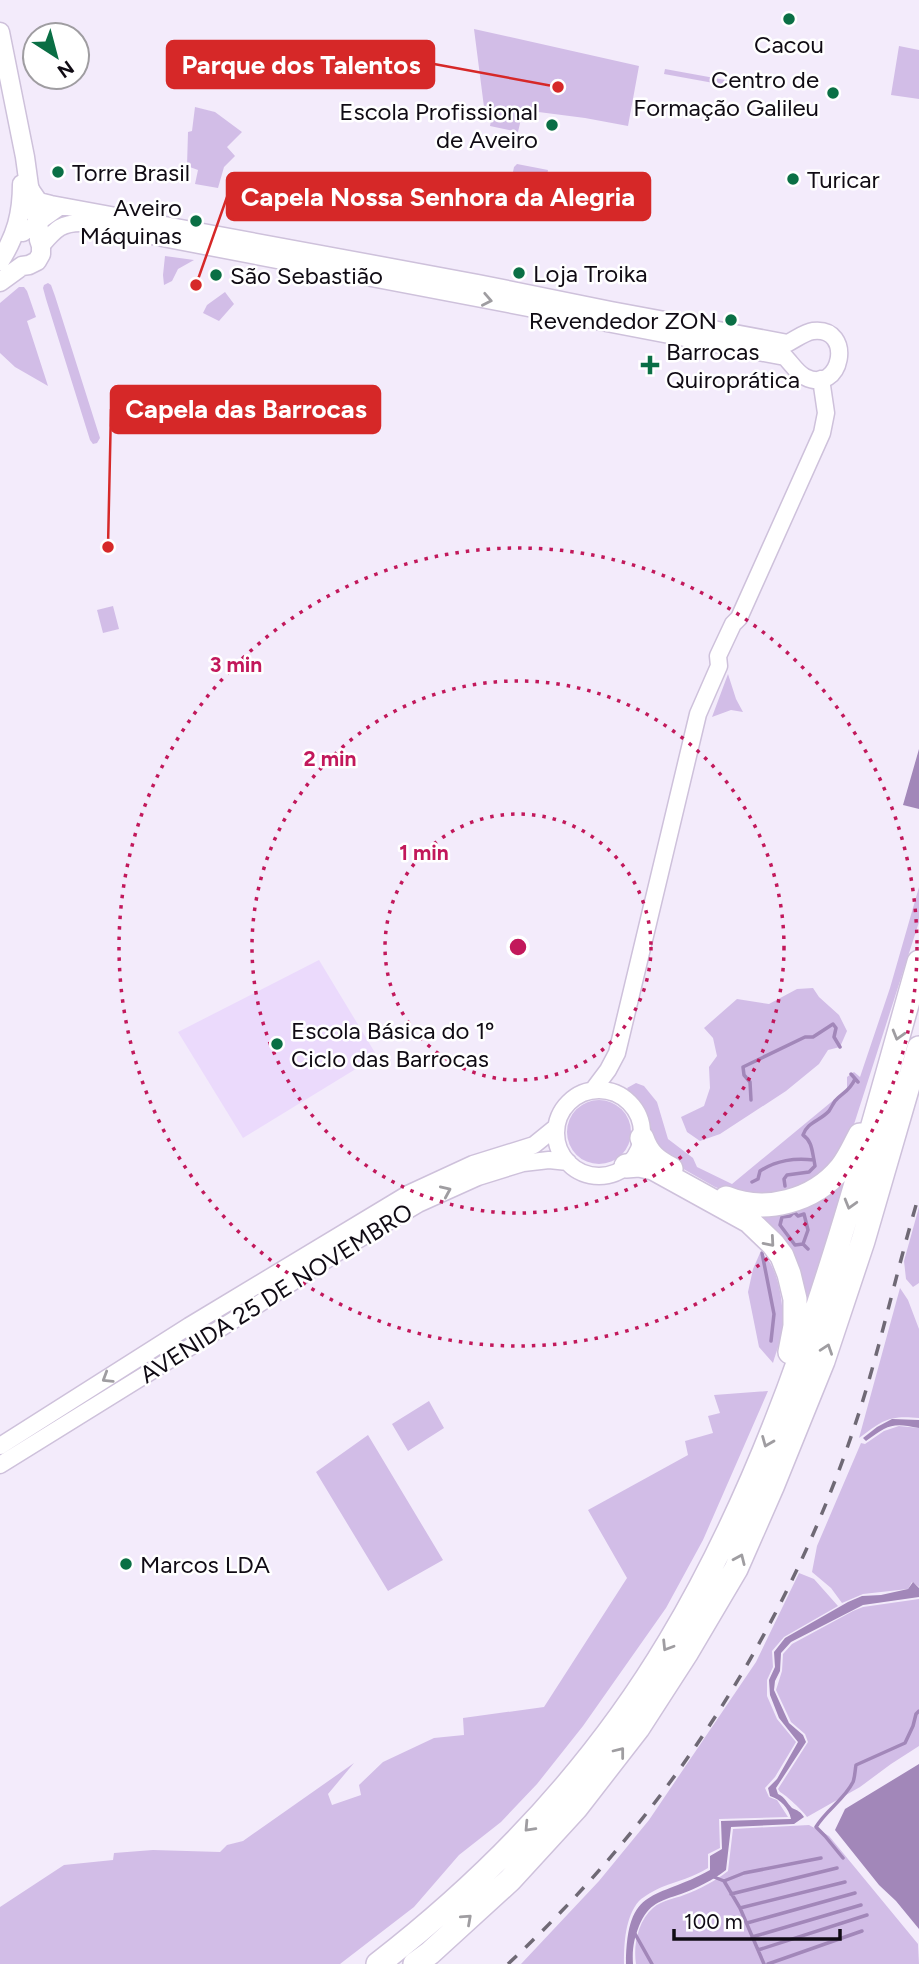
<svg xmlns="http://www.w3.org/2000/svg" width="919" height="1964" font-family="Figtree,sans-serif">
<rect width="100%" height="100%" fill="#f3ebfb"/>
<!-- built -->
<path fill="#ebdafc" d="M319,960L377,1056L243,1138L178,1032Z"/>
<!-- green -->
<path fill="#d2bde7" d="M474,29L639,66L628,126L585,118L523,110L518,132L490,126L493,109L484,107Z
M899,46L919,50V99L891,95Z
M665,69L731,81L730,86L664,74Z
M195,107L215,112L242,132L227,147L235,156L224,167L218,188L195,184L198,170L187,166L188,132L192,131Z
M517,164L548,170L542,202L508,196L514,167Z
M165,256L194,260L178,269L172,281L164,285L163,275Z
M48,283L51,285L55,296L100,438L97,443L93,444L90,440L46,299L43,288L44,285Z
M19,287H24L27,291L36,317L27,321L48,386L15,367L0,353V303Z
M225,292L234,304L219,321L203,313L207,305Z
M113,606L119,629L103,633L97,610Z
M728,674L736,699L743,712L731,710L712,717Z
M919,887V922L848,1143L833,1167L784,1195L733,1194L715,1187L666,1159L650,1141C650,1126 648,1113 638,1102C634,1097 630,1094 627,1088L636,1083L644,1086L657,1102L668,1139L693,1158L697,1167L732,1184L847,1089V1077L854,1072L860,1077L890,988Z
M813,988L819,997L839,1015L847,1031L840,1047L828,1050L819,1064L786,1091L720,1134L700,1141L687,1132L681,1117L704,1106L710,1088L709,1067L717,1056L713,1038L704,1028L737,999L769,1004L797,989Z
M567 1132a32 32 0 1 1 64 0a32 32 0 1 1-64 0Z
M849,1172L804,1313L743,1209Z
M919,1207V1283L913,1287L906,1279L904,1261Z
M760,1253C779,1262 785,1311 782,1330C781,1341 776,1352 773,1363L759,1347L748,1292L753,1269Z
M900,1288L908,1300L919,1329V1418C889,1415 883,1420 859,1438Z
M768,1391L703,1540L666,1608L583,1726L537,1784L501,1822L459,1855L414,1907L340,1964H0V1907L64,1865L113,1860L114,1853L153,1850L220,1852L227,1845L243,1841L354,1763L328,1794L332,1805L361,1795L359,1785L383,1762L434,1738L464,1735L463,1718L544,1707L627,1578L588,1510L688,1455L685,1441L713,1433L708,1416L720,1413L714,1395Z
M429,1401L444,1428L408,1451L392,1424Z
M899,1426L919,1428V1587L912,1582L908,1589L863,1594L842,1603L831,1588L812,1572L817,1546L861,1443L865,1444L884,1431Z
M368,1435L443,1560L388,1591L316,1472Z
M799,1573L814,1579L838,1606L784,1637L772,1651L773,1667L767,1680V1696L777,1719L796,1742L775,1777L765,1788L769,1797L777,1800L788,1817L719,1819L720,1848L708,1854V1868C693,1877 678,1881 662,1887C655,1890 644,1896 639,1901C625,1917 624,1944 624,1964H521L599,1881L649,1820L756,1662Z
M919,1599V1746L891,1764L860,1787L807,1817C803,1811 786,1795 780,1792L778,1789L808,1742L805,1734L791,1722L776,1690L782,1671L783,1654L792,1644L853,1611L863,1607Z
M809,1825L829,1836L918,1944L919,1964H636C633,1945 638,1921 653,1908C662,1900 674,1899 684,1895C700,1889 715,1881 728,1871L733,1829Z"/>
<!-- water -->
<path fill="#a287b9" d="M919,749V809L903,805Z
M892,1419L919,1420V1428C892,1422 888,1425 866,1441L863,1438L877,1427Z
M913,1582L919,1588V1597L863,1605L791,1642L781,1653L780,1671L775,1681L774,1690L789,1723L803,1735L806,1742L776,1788L778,1794C785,1797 787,1803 792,1808C798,1811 800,1811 804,1817L794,1824L731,1827L726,1870C713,1880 697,1888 681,1894C660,1901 649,1903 639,1926C634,1939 632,1949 633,1964H626C627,1884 655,1901 710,1870V1856L722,1849L721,1821L791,1819C789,1808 780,1799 770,1796L768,1788L777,1779L798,1742L779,1718L770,1695L769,1680L775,1667L774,1652L785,1638L848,1602L862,1596L881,1595L908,1589Z
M919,1764V1929L896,1901L879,1885L835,1830L845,1809Z"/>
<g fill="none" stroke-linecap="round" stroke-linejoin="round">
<!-- stream -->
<path stroke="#a287b9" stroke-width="3.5" d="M851,1074L858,1082
M751,1100L750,1082L744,1075L743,1067L805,1037H813L833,1024L836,1028L834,1037L840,1047
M752,1182L758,1179L760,1171C777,1160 794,1158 814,1160C812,1151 812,1141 803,1135C807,1122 820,1121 829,1111C831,1108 833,1104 835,1101C843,1092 849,1092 855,1079
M785,1186L784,1179L787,1175L809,1172L815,1166L814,1160
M803,1244L808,1230L804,1214L798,1216L794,1212L790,1216L782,1217L780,1225L795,1245L803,1244L808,1249
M762,1253L774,1314L771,1341
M843,1858L825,1836L816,1827C826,1810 844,1800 853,1782C855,1777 855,1770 856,1765L905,1743L913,1726L916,1714L919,1711
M714,1877L724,1881L740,1908L764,1964
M724,1881L744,1873L821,1858
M731,1894L837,1868
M740,1908L845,1882
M747,1923L855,1893
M634,1932L652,1964
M752,1937L861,1905
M758,1950L867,1915
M768,1964L862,1931"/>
<!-- tertiary casing -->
<g stroke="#cec1db" stroke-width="19">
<path id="tertiary" d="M30,188L39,201L51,204L478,283L611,310L788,343C796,339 805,332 813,331C855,326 842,396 805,377C797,373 791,363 785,357L84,223C61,222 55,230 41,246
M23,233L61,206
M556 1133a43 43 0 1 1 86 0a43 43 0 1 1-86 0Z
M593,1090L608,1070L617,1053L698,714L719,666L718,656L733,624L739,618L822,433L826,413L821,379
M0,1446L189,1326L408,1194L473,1164L534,1145L555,1128
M0,1465L245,1313L349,1245L418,1204L478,1177L523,1163L549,1160L568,1162"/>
</g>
<!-- secondary casing -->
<g stroke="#cec1db" stroke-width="21">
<path id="secondary" d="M0,32L25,157L29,186L34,204L39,229V240L41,246V254L37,261L29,265L22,266L0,282
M0,261C16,236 22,214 22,184"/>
</g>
<!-- motorway casing -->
<g stroke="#cec1db" stroke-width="26">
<path id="motorway" d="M642,1138C648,1155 656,1161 671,1169
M626,1166L639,1165L653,1168L749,1221L773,1244L782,1256L789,1274L795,1299V1326L790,1352
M726,1198C765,1214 814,1201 841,1168C849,1158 854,1146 860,1135
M378,1964C493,1875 595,1767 670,1641C795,1432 853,1193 919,962
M415,1964L430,1953L510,1880L576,1808L638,1728L687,1652L736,1569L772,1487L823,1361L863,1241L919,1048"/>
</g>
<!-- tertiary -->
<use href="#tertiary" stroke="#fff" stroke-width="16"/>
<!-- secondary -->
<use href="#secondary" stroke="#fff" stroke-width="18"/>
<!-- motorway -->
<use href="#motorway" stroke="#fff" stroke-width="23"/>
<!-- rail -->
<path stroke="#6f6975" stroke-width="3.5" stroke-dasharray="12 12" stroke-linecap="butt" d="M508,1964C667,1816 786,1632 855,1425C880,1350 896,1272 919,1195"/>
</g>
<!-- one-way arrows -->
<defs><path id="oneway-chevron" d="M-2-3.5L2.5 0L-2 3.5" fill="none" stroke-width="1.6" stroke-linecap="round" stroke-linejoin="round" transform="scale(1.75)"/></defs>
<g stroke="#9f9da1">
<use href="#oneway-chevron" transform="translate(487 300) rotate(11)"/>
<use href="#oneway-chevron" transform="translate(898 1035) rotate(106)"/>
<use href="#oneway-chevron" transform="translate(446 1191) rotate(-24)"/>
<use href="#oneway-chevron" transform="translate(850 1204) rotate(106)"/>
<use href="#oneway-chevron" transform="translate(770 1242) rotate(49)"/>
<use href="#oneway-chevron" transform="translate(827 1349) rotate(-71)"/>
<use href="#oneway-chevron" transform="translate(107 1378) rotate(148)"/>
<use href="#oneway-chevron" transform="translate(767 1442) rotate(112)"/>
<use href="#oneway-chevron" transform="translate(740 1559) rotate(-66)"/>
<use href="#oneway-chevron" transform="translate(667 1646) rotate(122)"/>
<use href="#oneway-chevron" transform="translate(620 1752) rotate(-52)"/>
<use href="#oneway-chevron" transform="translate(529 1827) rotate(133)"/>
<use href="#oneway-chevron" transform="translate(467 1919) rotate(-42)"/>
</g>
<!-- distance rings -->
<g fill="none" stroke="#c2185b" stroke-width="3.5" stroke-dasharray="3.5 7">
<circle cx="518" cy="947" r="133"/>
<circle cx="518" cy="947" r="266"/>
<circle cx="518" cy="947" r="399"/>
</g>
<!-- markers -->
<g fill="#0a6f45" stroke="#fff" stroke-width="2.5">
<circle cx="789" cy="19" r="7"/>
<circle cx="833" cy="93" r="7"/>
<circle cx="552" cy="125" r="7"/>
<circle cx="58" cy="172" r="7"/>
<circle cx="793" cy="179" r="7"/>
<circle cx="196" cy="221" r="7"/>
<circle cx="519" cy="273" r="7"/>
<circle cx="216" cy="275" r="7"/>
<circle cx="731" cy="320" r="7"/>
<path d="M646.5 354.5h7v7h7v7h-7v7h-7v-7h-7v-7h7z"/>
<circle cx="277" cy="1044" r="7"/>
<circle cx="126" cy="1564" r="7"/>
</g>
<g text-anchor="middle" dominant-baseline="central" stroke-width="5" stroke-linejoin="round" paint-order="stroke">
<!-- poi labels -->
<g font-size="24" fill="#100b14" stroke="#fff" text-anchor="start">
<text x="789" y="44" text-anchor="middle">Cacou</text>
<text x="819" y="79" text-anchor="end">Centro de<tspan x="819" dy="28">Formação Galileu</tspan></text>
<text x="538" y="111" text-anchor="end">Escola Profissional<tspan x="538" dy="28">de Aveiro</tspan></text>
<text x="72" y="172">Torre Brasil</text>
<text x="807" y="179">Turicar</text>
<text x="182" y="207" text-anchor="end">Aveiro<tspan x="182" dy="28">Máquinas</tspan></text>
<text x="533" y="273">Loja Troika</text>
<text x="230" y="275">São Sebastião</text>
<text x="717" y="320" text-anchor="end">Revendedor ZON</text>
<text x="666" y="351">Barrocas<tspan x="666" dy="28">Quiroprática</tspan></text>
<text x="291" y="1030">Escola Básica do 1º<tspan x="291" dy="28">Ciclo das Barrocas</tspan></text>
<text x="140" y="1564">Marcos LDA</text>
</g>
<!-- street labels -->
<g font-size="24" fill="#100b14" stroke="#fff">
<text transform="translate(276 1293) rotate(-32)">AVENIDA 25 DE NOVEMBRO</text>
</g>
</g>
<circle cx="518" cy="947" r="10" fill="#c2185b" stroke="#fff" stroke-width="3.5"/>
<g font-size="21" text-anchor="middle" font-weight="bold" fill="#c2185b" stroke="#fff" stroke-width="5" stroke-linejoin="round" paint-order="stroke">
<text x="236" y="672">3 min</text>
<text x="330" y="766">2 min</text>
<text x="424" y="860">1 min</text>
</g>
<!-- callouts -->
<path fill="none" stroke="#d62828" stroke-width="2.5" d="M558 87L434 64M196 285L227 197M108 547L111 409"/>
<g fill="#d62828" stroke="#fff" stroke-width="2.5">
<circle cx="558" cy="87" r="7"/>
<circle cx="196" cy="285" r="7"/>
<circle cx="108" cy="547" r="7"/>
</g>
<g fill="#d62828" stroke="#d62828" stroke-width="2.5">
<rect x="167" y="41" width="267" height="47" rx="7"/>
<rect x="227" y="173" width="423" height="47" rx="7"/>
<rect x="111" y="386" width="269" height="47" rx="7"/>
</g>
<g font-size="26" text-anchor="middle" font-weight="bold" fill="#fff">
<text x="301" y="74">Parque dos Talentos</text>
<text x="438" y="206">Capela Nossa Senhora da Alegria</text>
<text x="246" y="418">Capela das Barrocas</text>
</g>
<!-- north arrow -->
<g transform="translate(56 56) rotate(144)"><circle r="33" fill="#ffffff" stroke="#9f9da1" stroke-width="2"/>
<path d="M0-5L12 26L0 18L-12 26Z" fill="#0a6f45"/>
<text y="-10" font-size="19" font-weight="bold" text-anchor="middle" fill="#100b14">N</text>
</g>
<!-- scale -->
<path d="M674 1929v10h166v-10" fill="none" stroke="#100b14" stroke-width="3.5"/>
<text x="684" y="1929" font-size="21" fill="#100b14" stroke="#ffffff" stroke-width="5" paint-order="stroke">100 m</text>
</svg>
